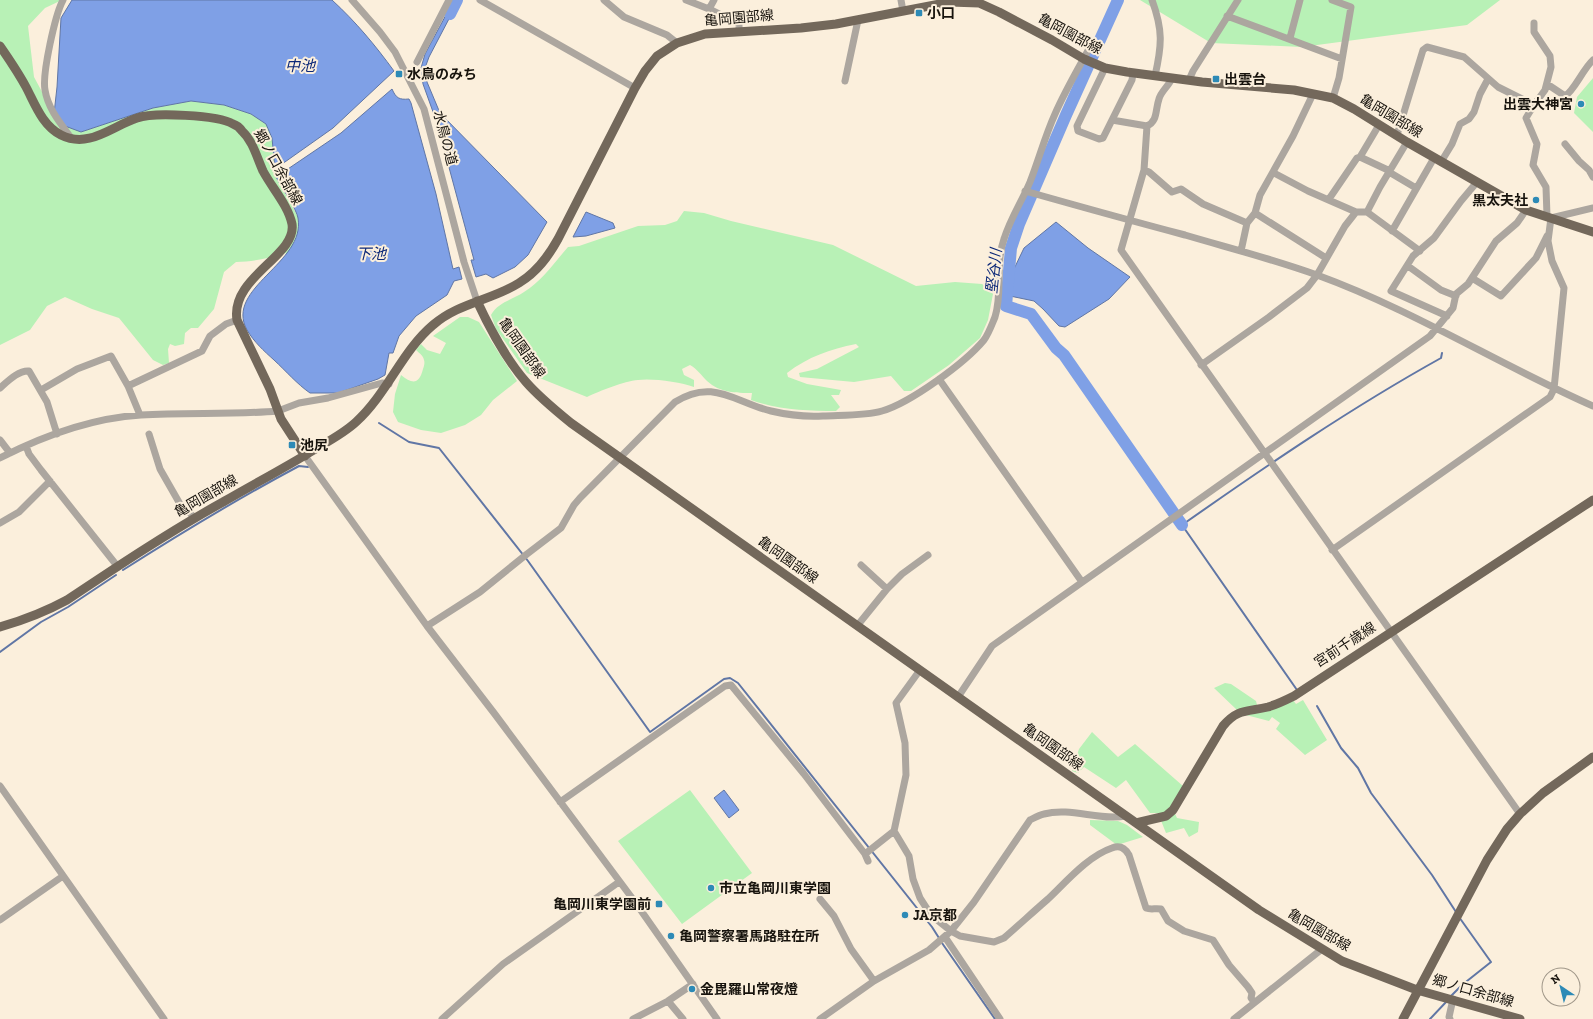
<svg xmlns="http://www.w3.org/2000/svg" width="1593" height="1019" font-family="'Zilla Slab','Noto Sans JP',serif">
<rect width="100%" height="100%" fill="#fbefdc"/>
<!-- green -->
<path fill="#b8f1b6" d="M0,0H62L45,8L28,26L34,77L54,114L81,132L153,108L191,101L224,105L251,114L266,124L272,138L276,177L298,217V231L290,252C272,257 255,262 236,262L224,272L214,309L198,328H191L185,333L184,344L175,346L170,344L168,349L169,363L163,365L153,360L119,318L92,309L65,297L47,306L30,330L0,345Z
M1140,0H1500L1467,25L1302,47L1211,43Z
M1593,78V132L1574,113L1577,97Z
M684,211L704,213L731,221L833,245L916,286L955,282L982,284L990,289L993,294L988,320L980,338L949,365L911,391H904L891,376L854,382L800,377L799,373L817,369L859,347L856,344C830,349 808,357 787,373L788,377L807,384L841,390L839,395H831L840,407L836,411C807,411 778,410 751,400L752,393C736,393 720,393 707,381C701,375 697,369 690,365L682,369L684,375L694,380V387C680,382 652,378 638,380C624,381 600,391 587,397L527,373L496,329L491,315C498,302 512,300 524,292C542,281 554,263 568,247L579,246L638,226L665,225L677,221Z
M460,317H468L479,322L517,381L493,400L481,415L465,425L441,433L421,430L398,422L393,412L395,394L401,375C412,384 419,385 423,369C424,366 425,363 424,360C423,355 419,353 416,350L421,344L427,350L440,354L446,343L433,336Z
M1225,683L1231,684L1256,701L1257,705L1237,710L1214,688Z
M1293,700L1296,704L1303,700L1327,740L1305,755L1276,729L1280,723L1272,717L1269,721L1246,715Z
M1092,732L1118,757L1135,744L1183,786L1171,805L1177,818L1199,822L1198,832L1189,837L1184,828L1166,833L1158,813H1150L1126,780L1116,788L1084,767L1078,773L1072,771L1079,749Z
M690,790L752,873L682,924L618,841Z
M1090,820L1118,821L1127,825L1143,837L1117,845L1090,825Z"/>
<!-- water -->
<path fill="#7fa0e6" stroke="#6076a5" d="M72,0H332C356,22 375,45 394,71L333,128L275,169L272,138L266,124L251,114L224,105L191,101L153,108L81,132L65,126L54,114L57,87L61,18Z
M447,13L451,15L429,57L425,68L427,82L440,113L547,222L528,255L515,267L493,278L486,274L476,277L471,260H474L437,123L423,84L421,68L425,54Z
M392,89C396,98 399,100 409,99L411,103L436,194L453,269L459,267L462,279L454,281L447,295L416,316L399,336L393,353H389L385,375L378,379L338,393H310C297,384 286,371 274,360C264,351 254,342 247,330C224,288 306,263 298,218C297,210 281,186 276,177L341,133Z
M586,212L613,223L615,228L586,236L573,237Z
M1056,222L1088,248L1130,277L1109,299L1065,327L1059,326L1043,309L1034,301L1010,296L1013,271L1024,248Z
M724,790L739,810L729,818L714,798Z"/>
<g fill="none" stroke-linecap="round" stroke-linejoin="round">
<!-- stream -->
<path stroke="#6076a5" stroke-width="2" d="M379,423L409,442L439,448L528,561L650,732L724,679L730,678L738,683L932,927L939,938
M123,570C181,533 239,498 299,466L308,467
M0,652L41,622L68,607L116,575
M1297,690L1182,525C1266,466 1351,408 1441,358L1442,353
M1317,706L1341,748L1358,768L1371,793L1432,875L1456,912
M942,943L995,1019
M1451,996L1462,985L1491,962L1459,917
M1430,1019L1447,1001"/>
<!-- river -->
<path stroke="#7fa0e6" stroke-width="12" d="M1118,0L1066,115L1019,224L1011,248L1006,306L1031,314L1056,348L1064,355L1182,525
M450,14L457,0"/>
<!-- minor -->
<path stroke="#aca69f" stroke-width="7" d="M63,0C55,15 42,74 45,90C48,109 61,124 72,139
M352,0L380,32L395,52L424,109L464,262L477,301
M480,0L635,88
M604,0L624,17L667,35L677,43
M686,0L709,9L739,24V31
M901,0L903,11
M1152,0C1163,30 1162,45 1155,76
M1332,0L1351,7L1339,78L1333,98
M709,9L714,0
M1227,16L1342,59
M1534,23V32L1550,56L1551,67L1545,90L1534,105L1526,118L1537,144L1533,165L1546,187L1547,216
M1290,38L1300,0
M417,62L449,0
M1105,68L1077,126L1078,131L1099,139L1103,138L1132,80L1133,73
M1172,78C1169,86 1161,91 1159,99C1155,110 1158,121 1147,126L1144,170L1121,250L1520,814
M1189,80L1193,71L1238,0
M845,81L858,20
M1547,84L1565,96C1574,91 1583,69 1593,60
M1313,94L1293,136L1260,195L1255,213L1326,258
M1112,120L1147,126
M1397,135L1423,50L1427,47L1464,57L1498,87L1534,105
M1565,144L1579,161L1589,170L1593,177
M1360,157L1379,125
M1441,162L1452,144L1460,124L1469,119L1474,112L1480,94L1488,79
M1144,170L1149,172L1172,192L1181,189L1203,204L1247,223
M1389,172L1416,188
M1274,173L1308,191L1356,212
M1025,191C1078,206 1132,221 1185,235C1229,248 1273,259 1317,275C1413,310 1500,365 1593,406
M1329,199L1357,158L1360,157L1390,171
M1367,212L1420,251
M1392,231L1434,158
M1241,251L1247,223L1255,213
M1408,266L1441,290L1456,296
M1472,278L1501,296L1536,258L1547,236
M1447,316L1391,291L1413,256L1434,238L1461,201L1477,182
M1201,365L1269,317L1307,288L1317,275L1345,226L1356,212H1367L1380,187L1407,142
M939,379L1082,582
M128,386L202,351L210,336L226,324L237,320
M0,388C8,381 19,370 29,371L47,402L57,434
M41,390L77,369L111,356L128,386L140,415
M149,434L160,469L180,504L195,518
M0,440L10,453
M26,446L29,454L41,470L118,567
M305,456L427,626L494,713L635,902L717,1019
M0,458C43,436 92,418 141,415C186,412 232,415 278,411L299,403L328,398L382,383L389,384
M0,523L19,512L50,481
M1332,550L1550,397L1554,389L1564,288L1552,261L1548,241L1551,218L1593,208
M861,565L887,589
M427,626L480,592L527,554L561,528L574,505L580,498L675,402C713,378 734,402 771,411C788,415 806,417 823,416C840,415 866,416 882,411C910,403 965,363 984,340C989,333 992,324 995,317C1003,292 995,264 1004,239C1010,219 1022,201 1030,182C1039,159 1045,136 1055,114C1065,91 1078,69 1090,47
M857,626L887,589L902,574L928,555
M920,670L896,703L905,743L906,775L894,831L909,856L913,879L920,898L931,915L951,931L960,936L994,942L1004,938C1019,925 1033,912 1048,899C1066,882 1088,856 1112,848C1120,845 1125,848 1129,855L1146,908C1151,910 1155,908 1161,909L1168,921L1184,931L1213,940L1229,965L1248,987L1252,993L1251,998L1254,1002
M958,697L992,646L1430,336L1453,308L1456,294L1468,284L1496,241L1517,223L1526,210
M0,786L164,1019
M560,802L725,686L731,685L804,774L865,854
M868,861L865,854L894,831
M820,899L834,916L851,949L874,981
M0,920L63,876
M945,937L1000,1019
M668,1001L683,1019
M442,1019L503,964L619,882
M633,1019L668,1001L693,984
M820,1019L874,981L929,950L951,931L974,902L1030,820C1034,818 1039,815 1044,814C1071,807 1099,821 1126,816
M1234,1019L1322,949
M1450,1019L1449,1017L1453,999"/>
<!-- major -->
<path stroke="#73685b" stroke-width="9" d="M0,46C9,59 18,72 26,87C35,104 42,125 61,135C89,149 112,126 137,118C153,112 218,115 233,124C236,125 240,128 242,131C253,141 257,158 263,171C272,188 288,205 292,224C297,256 230,277 237,320L270,389L281,419L305,456
M477,301C490,329 505,358 526,382C539,397 555,410 571,423L1259,910L1342,961L1417,990L1520,1019
M0,627C24,620 45,612 67,600C118,566 169,532 223,502C252,485 283,469 312,451C327,442 343,434 356,422C387,394 402,351 433,325C458,303 492,300 519,283C537,272 548,257 558,239L635,88L645,71L657,56L677,43L705,34L801,28L836,24L950,2L979,3L999,12L1052,40L1084,59L1105,68L1127,72L1202,82L1294,90L1333,98L1354,109L1407,142L1526,210L1593,232
M1136,823L1166,816L1173,810L1223,726C1238,708 1248,712 1268,707C1278,704 1286,700 1294,696L1593,500
M1403,1019L1487,860L1507,829L1520,814L1543,793L1593,757"/>
</g>
<!-- markers -->
<g fill="#2d8ab6" stroke="#fbefdc" stroke-width="1.5">
<rect x="915" y="9" width="8" height="8" rx="2"/>
<rect x="395" y="70" width="8" height="8" rx="2"/>
<rect x="1212" y="75" width="8" height="8" rx="2"/>
<circle cx="1581" cy="104" r="4"/>
<circle cx="1536" cy="200" r="4"/>
<rect x="288" y="441" width="8" height="8" rx="2"/>
<circle cx="711" cy="888" r="4"/>
<rect x="655" y="900" width="8" height="8" rx="2"/>
<circle cx="905" cy="915" r="4"/>
<circle cx="671" cy="936" r="4"/>
<circle cx="692" cy="989" r="4"/>
</g>
<g text-anchor="middle" dominant-baseline="central" stroke-width="4" stroke-linejoin="round" paint-order="stroke">
<!-- poi labels -->
<g font-size="14" font-weight="bold" fill="#17130d" stroke="#fbefdc" text-anchor="start">
<text x="927" y="13">小口</text>
<text x="407" y="74">水鳥のみち</text>
<text x="1224" y="79">出雲台</text>
<text x="1573" y="104" text-anchor="end">出雲大神宮</text>
<text x="1528" y="200" text-anchor="end">黒太夫社</text>
<text x="300" y="445">池尻</text>
<text x="719" y="888">市立亀岡川東学園</text>
<text x="651" y="904" text-anchor="end">亀岡川東学園前</text>
<text x="913" y="915">JA京都</text>
<text x="679" y="936">亀岡警察署馬路駐在所</text>
<text x="700" y="989">金毘羅山常夜燈</text>
</g>
<!-- street labels -->
<g font-size="14" fill="#17130d" stroke="#fbefdc">
<text transform="translate(739 18) rotate(-5)">亀岡園部線</text>
<text transform="translate(1070 34) rotate(28)">亀岡園部線</text>
<text transform="translate(1391 116) rotate(31)">亀岡園部線</text>
<text transform="translate(445 138) rotate(75)">水鳥の道</text>
<text transform="translate(278 167) rotate(61)">郷ノ口余部線</text>
<text transform="translate(522 348) rotate(55)">亀岡園部線</text>
<text transform="translate(206 496) rotate(-30)">亀岡園部線</text>
<text transform="translate(788 560) rotate(35)">亀岡園部線</text>
<text transform="translate(1345 645) rotate(-33)">宮前千歳線</text>
<text transform="translate(1053 747) rotate(35)">亀岡園部線</text>
<text transform="translate(1319 930) rotate(30)">亀岡園部線</text>
<text transform="translate(1473 991) rotate(16)">郷ノ口余部線</text>
</g>
<!-- water labels -->
<g font-size="15" font-style="italic" fill="#0c2878" stroke="#fbefdc">
<text x="300" y="66">中池</text>
<text x="371" y="254">下池</text>
<text transform="translate(994 271) rotate(-84)">堅谷川</text>
</g>
</g>
<!-- north arrow -->
<g transform="translate(1561 987) rotate(325)"><circle r="19" fill="#fbefdc" stroke="#a09789"/>
<path d="M0-3L7 15L0 10L-7 15Z" fill="#2d8ab6"/>
<text y="-6" font-size="11" font-weight="bold" text-anchor="middle" fill="#17130d">N</text>
</g>
</svg>
